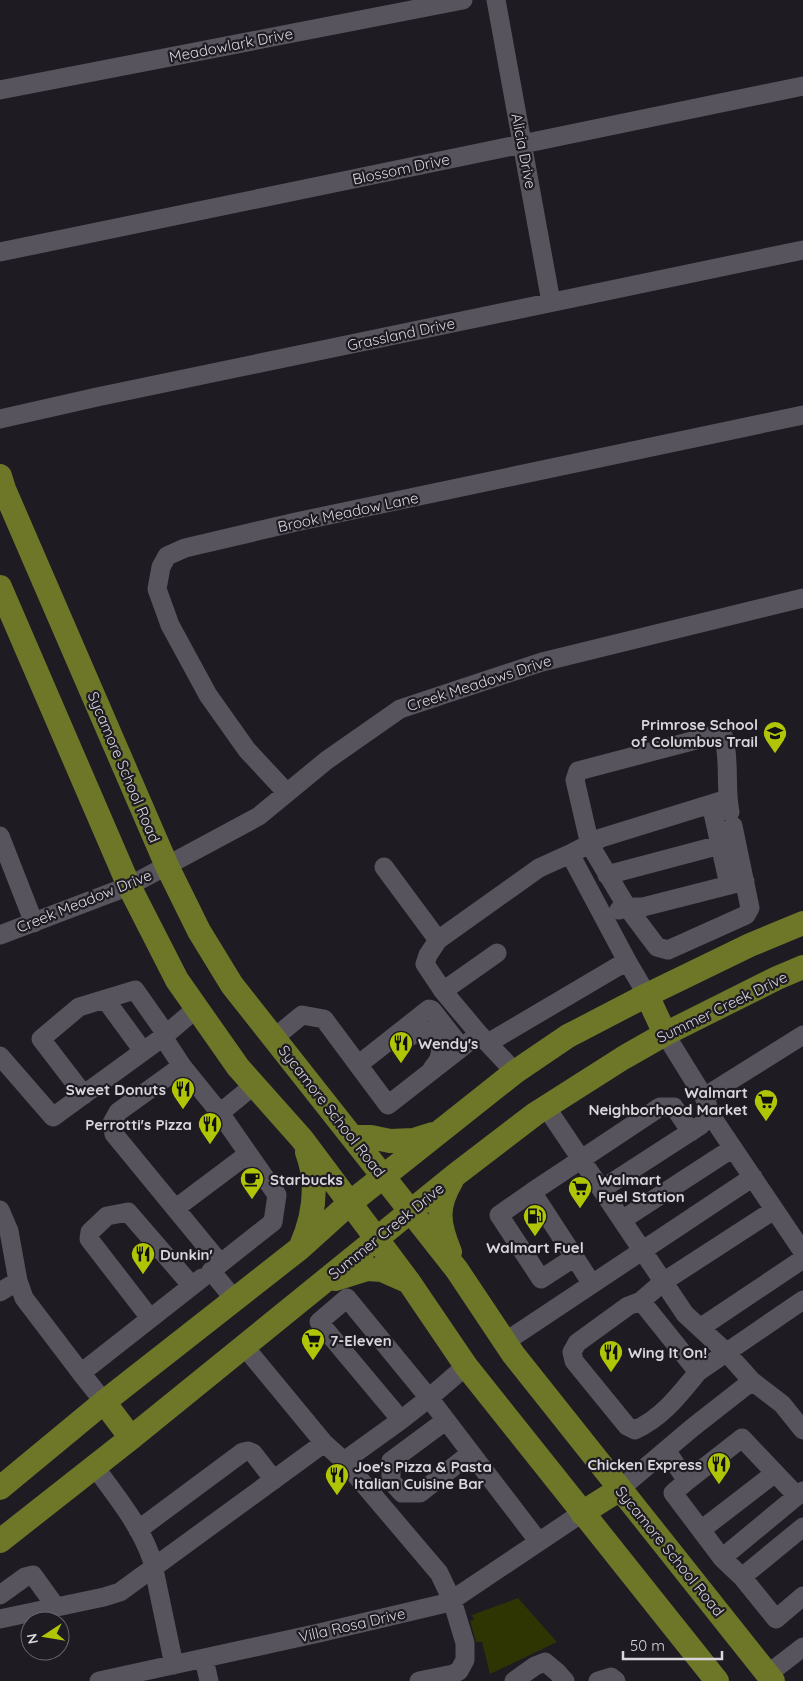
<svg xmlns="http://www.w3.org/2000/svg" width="803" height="1681" font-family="Quicksand,sans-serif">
<rect width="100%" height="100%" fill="#1e1b23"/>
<!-- green -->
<path fill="#2e3502" d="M518,1598L557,1642L490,1674L482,1642H476L470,1621L474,1620L472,1615Z"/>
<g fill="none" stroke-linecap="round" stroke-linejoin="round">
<!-- minor -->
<path stroke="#57545e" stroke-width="19" d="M496,0L551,302
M0,90L463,0
M0,252L803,86
M0,419L97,397L803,250
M287,793L247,750L208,695L170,625L157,589L161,567L167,556L185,548L296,522L803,415
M711,804L729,885
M730,812C725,788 730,763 724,738L715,735L578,771L575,780L590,845L627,907H643L745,881
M0,836L34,923
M384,867L438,940
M607,875L720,845
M619,910L627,907L657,947L668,950L746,915L750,908L733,826
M0,935L129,886L259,816L327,760L400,709L542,662L803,598
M627,961L570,854L601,838L727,799
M443,991L425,964L428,955L438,940L539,868L570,854
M105,999L143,1051
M197,1008L163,1037L182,1066L118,1112L112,1123L114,1134L220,1263
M479,1034L443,991L497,953
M665,1034L704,1097L712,1117L803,1252
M274,1038L302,1015L324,1019L388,1105L479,1034L515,1072
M402,1042L421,1029C433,1032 445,1044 439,1058C438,1062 434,1066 432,1069
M488,1043L627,961L647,995
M0,1056L53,1117L163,1037
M358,1065L429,1009L432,1010L461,1047
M182,1066L220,1113
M84,1095L41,1039L79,1007L135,990L166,1034
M704,1097L803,1035
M546,1107L685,1314L726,1352L752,1381L782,1404L803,1430
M602,1189L701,1125
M532,1192L499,1215L541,1279L575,1257
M176,1208L248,1154
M0,1210L9,1231L18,1281L24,1298L81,1373
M622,1220L733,1148
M592,1284L532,1192L660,1107H674L691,1132
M0,1292L18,1281
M235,1300L211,1271L273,1222L277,1195L220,1113L254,1085
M641,1301L698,1372C679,1395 663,1417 635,1430L627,1426L574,1361L572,1352L577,1343L628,1306L641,1301L663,1282L774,1210
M150,1318L89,1239L90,1232L107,1216L128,1212L192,1286
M700,1328L803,1259
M505,1342L753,1177
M244,1346L324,1443L344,1461L401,1420L319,1322L347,1298L429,1398L466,1366
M698,1372L803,1300
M104,1402L81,1373L202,1278
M401,1420L429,1398L539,1542
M445,1421L391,1461V1481L402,1493H420L471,1453
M666,1450L687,1481L673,1493L722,1558L742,1577
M344,1461L439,1573L452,1600L465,1643V1660L459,1671L453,1674L419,1681
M95,1467C116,1496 141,1526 152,1560L174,1665
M687,1481L742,1438L797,1496
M620,1489L692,1428L752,1381
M803,1527L742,1577L776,1619L803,1596
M138,1530L243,1452L248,1451L253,1453L274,1480
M701,1530L775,1473
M722,1558L803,1491
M0,1595L25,1577L33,1575L56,1607
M0,1619L104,1597L120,1592L324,1443
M204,1659L209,1681
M768,1674L803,1647
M99,1681L319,1633L442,1604L452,1600L582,1513
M514,1681L535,1666L545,1662L557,1672L565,1681
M598,1681L611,1677L616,1681"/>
<!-- major -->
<path stroke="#6e7728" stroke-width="24" d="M0,476L4,489L167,866L199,931L232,985L457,1270L513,1354L773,1681
M0,587L129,886L177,980L238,1067L302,1139L409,1282L466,1366L717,1681
M647,995L665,1034
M352,1137H371L390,1141L414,1140L433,1134
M301,1246C314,1216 319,1184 307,1152
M450,1252C438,1223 436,1207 452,1180
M335,1279L367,1269L382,1270L407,1281
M104,1402L131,1438
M0,1488L104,1402L299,1249L350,1203L515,1072L568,1036L647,995L750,945L803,923
M582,1513L620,1489
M0,1541L131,1438L454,1176L535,1114L623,1058L665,1034L777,978L803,967"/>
</g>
<!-- icons -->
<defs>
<g id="school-pin" transform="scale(1.25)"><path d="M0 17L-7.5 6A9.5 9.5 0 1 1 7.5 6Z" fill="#afc505" stroke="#1e1b23"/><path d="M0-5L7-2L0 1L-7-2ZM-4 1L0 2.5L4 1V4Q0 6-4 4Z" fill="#111"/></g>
<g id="restaurant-pin" transform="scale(1.25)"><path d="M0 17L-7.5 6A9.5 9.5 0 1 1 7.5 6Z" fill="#afc505" stroke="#1e1b23"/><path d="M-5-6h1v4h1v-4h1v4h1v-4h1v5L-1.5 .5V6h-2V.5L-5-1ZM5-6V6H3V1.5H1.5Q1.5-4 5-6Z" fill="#111"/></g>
<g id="supermarket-pin" transform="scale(1.25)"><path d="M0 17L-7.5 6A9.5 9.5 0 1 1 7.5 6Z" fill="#afc505" stroke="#1e1b23"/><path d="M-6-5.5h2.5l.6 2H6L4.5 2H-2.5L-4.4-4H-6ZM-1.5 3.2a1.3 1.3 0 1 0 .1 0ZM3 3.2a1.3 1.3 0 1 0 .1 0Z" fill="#111"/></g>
<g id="cafe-pin" transform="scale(1.25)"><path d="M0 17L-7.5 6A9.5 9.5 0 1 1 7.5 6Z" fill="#afc505" stroke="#1e1b23"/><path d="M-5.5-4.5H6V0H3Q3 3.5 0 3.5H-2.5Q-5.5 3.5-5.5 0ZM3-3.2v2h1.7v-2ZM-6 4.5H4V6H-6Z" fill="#111"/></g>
<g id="fuel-pin" transform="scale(1.25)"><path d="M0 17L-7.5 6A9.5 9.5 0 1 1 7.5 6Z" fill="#afc505" stroke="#1e1b23"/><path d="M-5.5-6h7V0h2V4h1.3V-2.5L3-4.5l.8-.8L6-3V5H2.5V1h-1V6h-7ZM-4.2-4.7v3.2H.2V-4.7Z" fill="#111"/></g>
</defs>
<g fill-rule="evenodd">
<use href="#school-pin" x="775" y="733"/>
<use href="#restaurant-pin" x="401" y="1043"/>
<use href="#restaurant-pin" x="183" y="1089"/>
<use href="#supermarket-pin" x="766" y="1101"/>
<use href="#restaurant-pin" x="210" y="1124"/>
<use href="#cafe-pin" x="252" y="1179"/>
<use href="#supermarket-pin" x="580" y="1188"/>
<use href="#fuel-pin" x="535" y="1216"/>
<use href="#restaurant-pin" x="143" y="1254"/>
<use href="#supermarket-pin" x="313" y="1340"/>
<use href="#restaurant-pin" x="611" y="1352"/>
<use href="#restaurant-pin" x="719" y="1464"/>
<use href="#restaurant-pin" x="337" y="1475"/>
</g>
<g text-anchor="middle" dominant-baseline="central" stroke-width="4.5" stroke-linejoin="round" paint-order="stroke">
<!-- street labels -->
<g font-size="15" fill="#d9d7dc" stroke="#1e1b23">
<text transform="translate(231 45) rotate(-11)">Meadowlark Drive</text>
<text transform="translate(524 151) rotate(79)">Alicia Drive</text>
<text transform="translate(401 169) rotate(-12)">Blossom Drive</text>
<text transform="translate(401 334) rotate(-12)">Grassland Drive</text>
<text transform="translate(348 512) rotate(-12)">Brook Meadow Lane</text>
<text transform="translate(479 683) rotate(-18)">Creek Meadows Drive</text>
<text transform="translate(124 767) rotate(67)">Sycamore School Road</text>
<text transform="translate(84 901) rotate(-22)">Creek Meadow Drive</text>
<text transform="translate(722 1007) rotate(-26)">Summer Creek Drive</text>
<text transform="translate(332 1111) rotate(52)">Sycamore School Road</text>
<text transform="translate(386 1231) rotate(-39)">Summer Creek Drive</text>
<text transform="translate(670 1551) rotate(51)">Sycamore School Road</text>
<text transform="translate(352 1625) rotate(-13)">Villa Rosa Drive</text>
</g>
<!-- poi labels -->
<g font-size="15" font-weight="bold" fill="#d9d7dc" stroke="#1e1b23" text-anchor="start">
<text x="758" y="724" text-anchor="end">Primrose School<tspan x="758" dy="17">of Columbus Trail</tspan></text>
<text x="418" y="1043">Wendy's</text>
<text x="166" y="1089" text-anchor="end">Sweet Donuts</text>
<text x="748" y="1092" text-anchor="end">Walmart<tspan x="748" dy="17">Neighborhood Market</tspan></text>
<text x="192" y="1124" text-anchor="end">Perrotti's Pizza</text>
<text x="270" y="1179">Starbucks</text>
<text x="598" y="1179">Walmart<tspan x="598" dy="17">Fuel Station</tspan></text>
<text x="535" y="1247" text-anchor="middle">Walmart Fuel</text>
<text x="160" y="1254">Dunkin'</text>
<text x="330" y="1340">7-Eleven</text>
<text x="628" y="1352">Wing It On!</text>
<text x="702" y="1464" text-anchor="end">Chicken Express</text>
<text x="354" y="1466">Joe's Pizza &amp; Pasta<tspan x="354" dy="17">Italian Cuisine Bar</tspan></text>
</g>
</g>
<!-- north arrow -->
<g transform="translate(45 1636) rotate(258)"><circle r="24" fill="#1e1b23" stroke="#69666d"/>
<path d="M0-4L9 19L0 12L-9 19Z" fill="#afc505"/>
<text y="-8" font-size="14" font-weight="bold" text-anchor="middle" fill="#d9d7dc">N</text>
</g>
<!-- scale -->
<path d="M623 1651v8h99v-8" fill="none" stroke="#d9d7dc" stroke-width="2.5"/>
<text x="630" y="1651" font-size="15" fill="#d9d7dc" stroke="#1e1b23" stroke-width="4" paint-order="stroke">50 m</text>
</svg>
